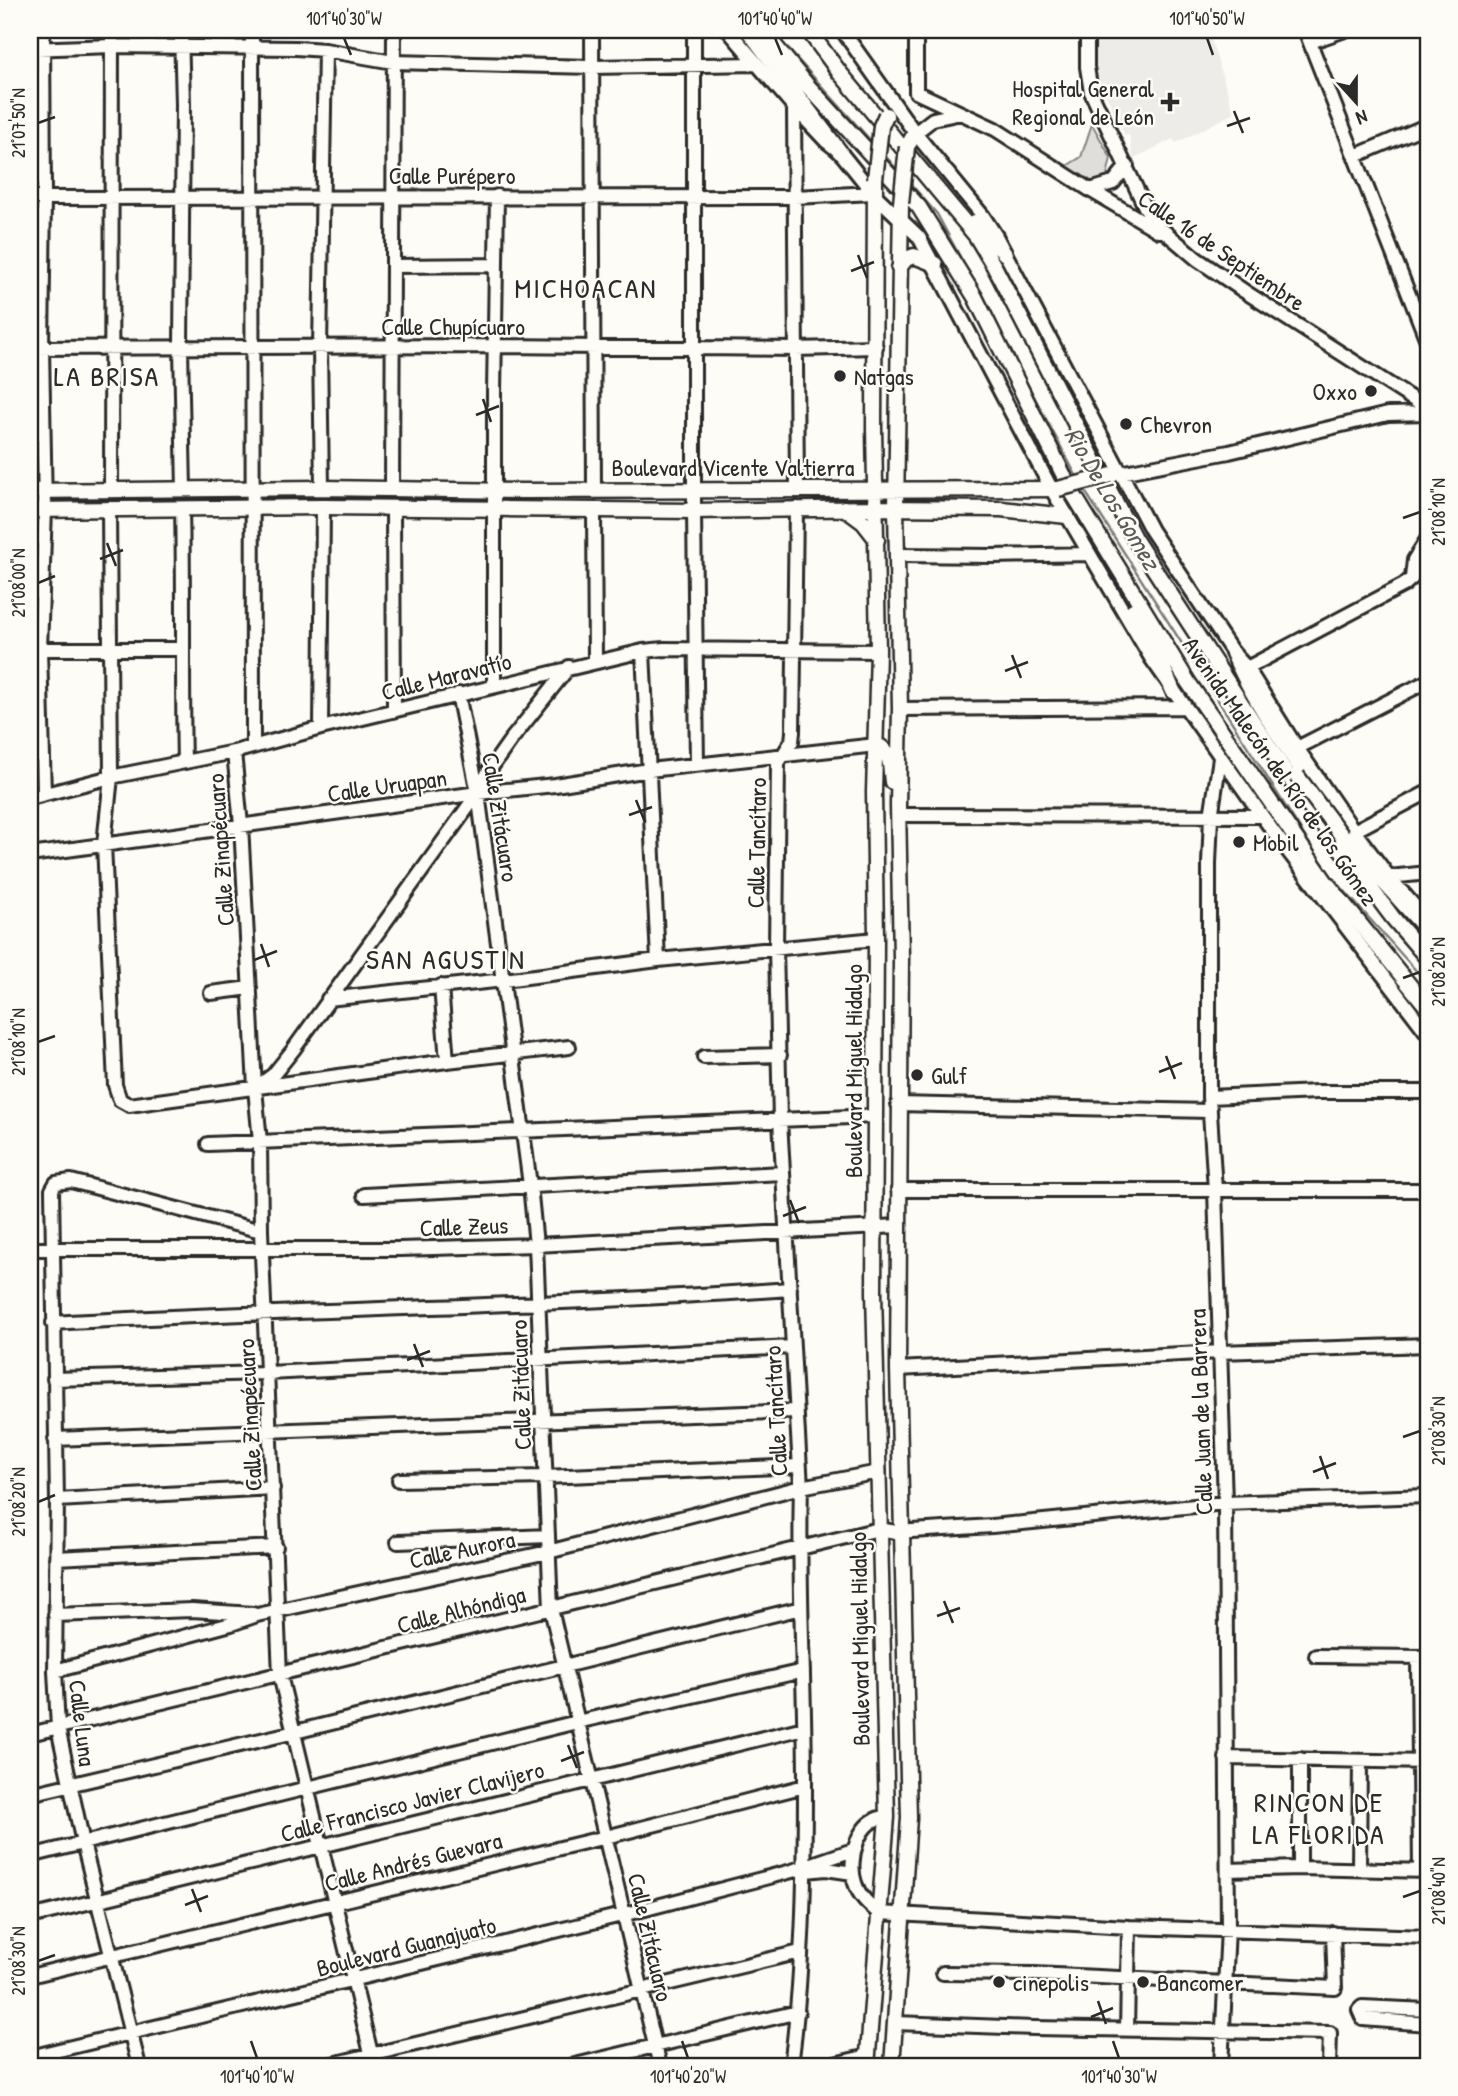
<svg xmlns="http://www.w3.org/2000/svg" width="1458" height="2096" font-family="'Patrick Hand',sans-serif">
<rect width="100%" height="100%" fill="#fdfcf7"/>
<filter id="ink" filterUnits="userSpaceOnUse"><feTurbulence type="fractalNoise" baseFrequency=".0143" numOctaves="2"/><feDisplacementMap in="SourceGraphic" scale="14" xChannelSelector="R" yChannelSelector="G"/><feConvolveMatrix kernelMatrix="1 2 1 2 8 2 1 2 1" color-interpolation-filters="sRGB"/></filter>
<g filter="url(#ink)">
<!-- built -->
<path fill="#edece8" d="M1090,30H1208L1234,113L1176,143L1173,139L1133,159L1129,135H1125L1105,93L1097,85L1094,62L1089,50Z"/>
<!-- green -->
<path fill="#dfdeda" stroke="#858482" stroke-width="2" d="M1092,124L1111,158L1106,180L1092,184L1065,167L1081,157Z"/>
<g fill="none" stroke-linecap="round" stroke-linejoin="round">
<!-- stream -->
<path stroke="#7e7d7b" stroke-width="2.5" d="M772,31L873,143
M883,153L899,172
M909,182L937,214L973,281
M1002,336L1078,479
M1083,488L1326,870L1428,984"/>
<!-- minor casing -->
<g stroke="#2b2b2b" stroke-width="18">
<path id="minor" d="M43,30L44,198L42,348L45,509L40,649L44,794
M181,30L183,104L181,348L184,490
M252,30L253,747
M592,30L594,490
M694,30V511L697,765
M728,30L794,107L826,141L840,152L873,193L919,237L1052,490L1151,658L1275,834L1428,1034
M842,30L915,133L983,216L996,236L1151,530L1233,653L1247,668L1297,748L1354,831L1389,877L1423,916
M1087,30V67L1091,92L1145,207L1158,226
M1305,30L1428,343
M1310,42L1345,30
M30,49L112,46L296,48L325,50L393,62L593,67L757,64
M916,92L995,129L1090,190L1159,231H1164L1197,259L1244,291L1428,409
M916,92V30
M794,107L797,489
M915,133L933,119L961,113
M1355,156L1428,125
M1090,190L1113,183L1127,166
M30,198L795,197L873,193
M393,266L496,265
M30,348L495,346L795,349L876,347
M1120,473L1229,452L1388,414L1428,413
M322,488L320,348L325,50
M392,489L394,30
M111,491L112,30
M109,508L111,777L104,844L115,1085L120,1100L129,1105L447,1061L569,1047
M182,508C184,593 182,677 184,762
M393,508L394,711
M594,510L595,661
M897,555L993,556L1088,554
M30,649H182
M643,651L658,960
M1247,668L1404,585L1412,578L1414,560L1428,538
M494,685V394L497,196
M458,694L478,793L530,1185L536,1245L551,1609L660,2066
M900,709L1184,707
M321,728L323,507
M1297,748L1428,681
M234,752L241,825L255,1088L260,1142L261,1231L280,1675L374,2066
M1220,758L1211,817L1209,863V1097L1215,1190L1225,1503L1228,1929L1221,2066
M30,798L111,777L234,752L321,728L643,651L664,649L878,651
M898,815L1262,816
M1354,831L1428,792
M30,855L478,793L555,785L649,770L876,745
M1389,877L1428,873
M441,986L447,1061
M211,993L250,988
M328,999L504,980L658,960L876,939
M704,1057L780,1055
M258,1086L273,1075L293,1050L478,793L488,772L510,741L569,667
M1209,1097L1317,1092H1428
M898,1104L1209,1111
M208,1144L875,1116
M898,1190H1428
M364,1195L783,1173
M30,1249H400L536,1245L899,1226
M53,1323C299,1309 545,1307 790,1289
M898,1369L1219,1352L1428,1345
M54,1379L268,1373L792,1347
M55,1439L796,1411
M399,1480L544,1477L799,1466
M57,1500L273,1488
M398,1542L548,1536
M56,1558L276,1547
M55,1615L192,1610L253,1614
M1316,1656L1428,1657
M1418,1657L1420,1871
M55,1671L231,1624L257,1615L548,1552L801,1487L879,1472
M30,1734L879,1529L896,1532L992,1526L1225,1503L1428,1496
M1226,1758L1428,1762
M1300,1759V1868
M30,1794L295,1732L801,1608
M887,1817C858,1817 847,1860 855,1883C859,1896 868,1904 879,1913L1129,1927L1428,1937
M30,1856L577,1722L803,1671
M1359,1869L1360,1761
M1228,1870L1300,1868L1428,1871
M806,1871L826,1869L853,1873
M30,1917L804,1728
M943,1973L1034,1974L1335,1988L1333,1933
M30,1976L606,1837L805,1786
M1428,2010L1362,2007L1359,2010L1363,2019L1428,2024
M895,2023L1034,2028L1330,2033L1329,2066
M1127,2030L1129,1927
M30,2057L626,1914L792,1871L853,1850
M139,2066L83,1843L58,1728L55,1671L57,1500L52,1190L56,1183L71,1181L261,1231
M324,2066L800,1952
M571,2066L798,2012
M791,2066C803,1973 805,1879 805,1785C805,1686 798,1587 801,1487L780,1120L776,948L778,763L792,741L793,732L796,508
M826,2066L868,2056"/>
</g>
<!-- major casing -->
<g stroke="#2b2b2b" stroke-width="19">
<path id="major" d="M748,30L840,152
M762,30L807,85L919,207L975,297L1072,492L1188,682L1325,881L1428,1008
M808,30L840,73L976,236L994,266L1134,538L1302,797L1393,918L1428,959
M907,147L915,133
M975,222L1005,254
M899,268L906,259L914,256L935,264
M30,491L322,488L523,491L1058,489
M844,508L863,522L877,540
M30,510L323,507L694,511L875,508L1001,509L1067,516
M1133,610L1158,655L1173,691
M1233,653C1253,700 1284,742 1311,785
M876,745C892,750 890,768 892,782
M1342,836L1428,931
M867,2066L887,1817L874,1292L876,939L874,792L878,651L874,428L875,179
M892,2066L909,1818L898,1369L901,958L898,805L900,709L896,508L901,203"/>
</g>
<!-- minor -->
<use href="#minor" stroke="#fdfcf7" stroke-width="12"/>
<!-- major -->
<use href="#major" stroke="#fdfcf7" stroke-width="14"/>
<!-- major-bridge casing -->
<g stroke="#2b2b2b" stroke-width="19" stroke-linecap="butt">
<path id="major-bridge" d="M875,179L881,126L886,115
M901,203L907,147
M1058,489L1112,475
M1297,776L1342,836"/>
</g>
<!-- major-bridge -->
<use href="#major-bridge" stroke="#fdfcf7" stroke-width="14"/>
</g>
</g>
<!-- ticks -->
<path fill="none" stroke="#2b2b2b" stroke-width="2.5" d="M344,38L351,55M775,38L782,55M1207,38L1213,55M1234,111L1243,133M38,123L55,117M1227,126L1250,118M858,255L867,278M851,271L874,262M483,399L491,422M476,415L499,406M1403,518L1420,512M107,543L116,566M100,559L123,550M38,583L55,576M1012,655L1021,678M1005,671L1028,662M636,800L645,822M629,815L652,807M261,944L269,967M254,960L277,951M1403,978L1420,972M38,1042L55,1036M1166,1056L1175,1079M1159,1072L1182,1063M790,1200L799,1223M783,1216L806,1207M414,1344L423,1367M407,1360L430,1351M1403,1437L1420,1431M1320,1456L1328,1479M1313,1472L1336,1463M38,1502L55,1495M944,1601L953,1623M937,1616L960,1608M568,1745L577,1768M561,1761L584,1752M192,1889L201,1912M1403,1897L1420,1891M185,1905L208,1896M38,1961L55,1955M1098,2001L1106,2024M1091,2017L1113,2008M251,2041L257,2058M682,2041L688,2058M1113,2041L1119,2058"/>
<!-- markers -->
<g fill="#2b2b2b" stroke="#fdfcf7" stroke-width="2.5">
<path d="M1166.5 91.5h7v7h7v7h-7v7h-7v-7h-7v-7h7z"/>
<circle cx="840" cy="376" r="7"/>
<circle cx="1371" cy="391" r="7"/>
<circle cx="1126" cy="424" r="7"/>
<circle cx="1239" cy="842" r="7"/>
<circle cx="917" cy="1075" r="7"/>
<circle cx="999" cy="1982" r="7"/>
<circle cx="1143" cy="1982" r="7"/>
</g>
<g text-anchor="middle" dominant-baseline="central" stroke-width="5" stroke-linejoin="round" paint-order="stroke">
<!-- poi labels -->
<g font-size="24" fill="#2b2b2b" stroke="#fdfcf7" text-anchor="start">
<text x="1154" y="88" text-anchor="end">Hospital General<tspan x="1154" dy="28">Regional de León</tspan></text>
<text x="854" y="376">Natgas</text>
<text x="1357" y="391" text-anchor="end">Oxxo</text>
<text x="1140" y="424">Chevron</text>
<text x="1253" y="842">Mobil</text>
<text x="931" y="1075">Gulf</text>
<text x="1013" y="1982">cinepolis</text>
<text x="1157" y="1982">Bancomer</text>
</g>
<!-- street labels -->
<g font-size="24" fill="#2b2b2b" stroke="#fdfcf7">
<text x="452" y="175">Calle Purépero</text>
<text transform="translate(1222 250) rotate(34)">Calle 16 de Septiembre</text>
<text x="453" y="326">Calle Chupícuaro</text>
<text x="733" y="467">Boulevard Vicente Valtierra</text>
<text transform="translate(446 676) rotate(-14)">Calle Maravatío</text>
<text transform="translate(1281 771) rotate(55)">Avenida Malecón del Río de los Gómez</text>
<text transform="translate(387 785) rotate(-8)">Calle Uruapan</text>
<text transform="translate(501 817) rotate(81)">Calle Zitácuaro</text>
<text transform="translate(756 843) rotate(-89)">Calle Tancítaro</text>
<text transform="translate(220 850) rotate(-94)">Calle Zinapécuaro</text>
<text transform="translate(853 1071) rotate(-90)">Boulevard Miguel Hidalgo</text>
<text transform="translate(464 1226) rotate(-2)">Calle Zeus</text>
<text transform="translate(520 1385) rotate(-92)">Calle Zitácuaro</text>
<text transform="translate(775 1411) rotate(-93)">Calle Tancítaro</text>
<text transform="translate(1200 1412) rotate(-92)">Calle Juan de la Barrera</text>
<text transform="translate(249 1415) rotate(-93)">Calle Zinapécuaro</text>
<text transform="translate(462 1549) rotate(-12)">Calle Aurora</text>
<text transform="translate(461 1609) rotate(-14)">Calle Alhóndiga</text>
<text transform="translate(859 1639) rotate(-91)">Boulevard Miguel Hidalgo</text>
<text transform="translate(83 1723) rotate(83)">Calle Luna</text>
<text transform="translate(412 1801) rotate(-14)">Calle Francisco Javier Clavijero</text>
<text transform="translate(413 1861) rotate(-14)">Calle Andrés Guevara</text>
<text transform="translate(651 1937) rotate(77)">Calle Zitácuaro</text>
<text transform="translate(406 1946) rotate(-14)">Boulevard Guanajuato</text>
</g>
<!-- water labels -->
<g font-size="26" font-style="italic" fill="#5b5b5a" stroke="#fdfcf7">
<text transform="translate(1113 498) rotate(59)">Rio De Los Gomez</text>
</g>
<!-- quarter labels -->
<g font-size="28" letter-spacing="2" fill="#2b2b2b" stroke="#fdfcf7">
<text x="586" y="288">MICHOACAN</text>
<text x="107" y="376">LA BRISA</text>
<text x="446" y="959">SAN AGUSTIN</text>
<text x="1319" y="1802">RINCON DE<tspan x="1319" dy="32">LA FLORIDA</tspan></text>
</g>
</g>
<!-- margin -->
<rect width="1458" height="2096" fill="none" stroke="#fdfcf7" stroke-width="77"/>
<!-- north arrow -->
<g transform="translate(1356 102) rotate(159)" stroke="#fdfcf7" stroke-width="5" paint-order="stroke">
<path d="M0-5L12 26L0 18L-12 26Z" fill="#2b2b2b"/>
<text y="-10" font-size="19" font-weight="bold" text-anchor="middle" fill="#2b2b2b">N</text>
</g>
<rect x="38" y="38" width="1382" height="2020" fill="none" stroke="#2b2b2b" stroke-width="2.5"/>
<g font-size="18" text-anchor="middle" fill="#2b2b2b">
<text x="344" y="25">101°40'30"W</text>
<text x="775" y="25">101°40'40"W</text>
<text x="1207" y="25">101°40'50"W</text>
<text transform="translate(19 123) rotate(-90)" y="6">21°07'50"N</text>
<text transform="translate(1439 512) rotate(-90)" y="6">21°08'10"N</text>
<text transform="translate(19 583) rotate(-90)" y="6">21°08'00"N</text>
<text transform="translate(1439 972) rotate(-90)" y="6">21°08'20"N</text>
<text transform="translate(19 1042) rotate(-90)" y="6">21°08'10"N</text>
<text transform="translate(1439 1431) rotate(-90)" y="6">21°08'30"N</text>
<text transform="translate(19 1502) rotate(-90)" y="6">21°08'20"N</text>
<text transform="translate(1439 1891) rotate(-90)" y="6">21°08'40"N</text>
<text transform="translate(19 1961) rotate(-90)" y="6">21°08'30"N</text>
<text x="257" y="2083">101°40'10"W</text>
<text x="688" y="2083">101°40'20"W</text>
<text x="1119" y="2083">101°40'30"W</text>
</g>
</svg>
